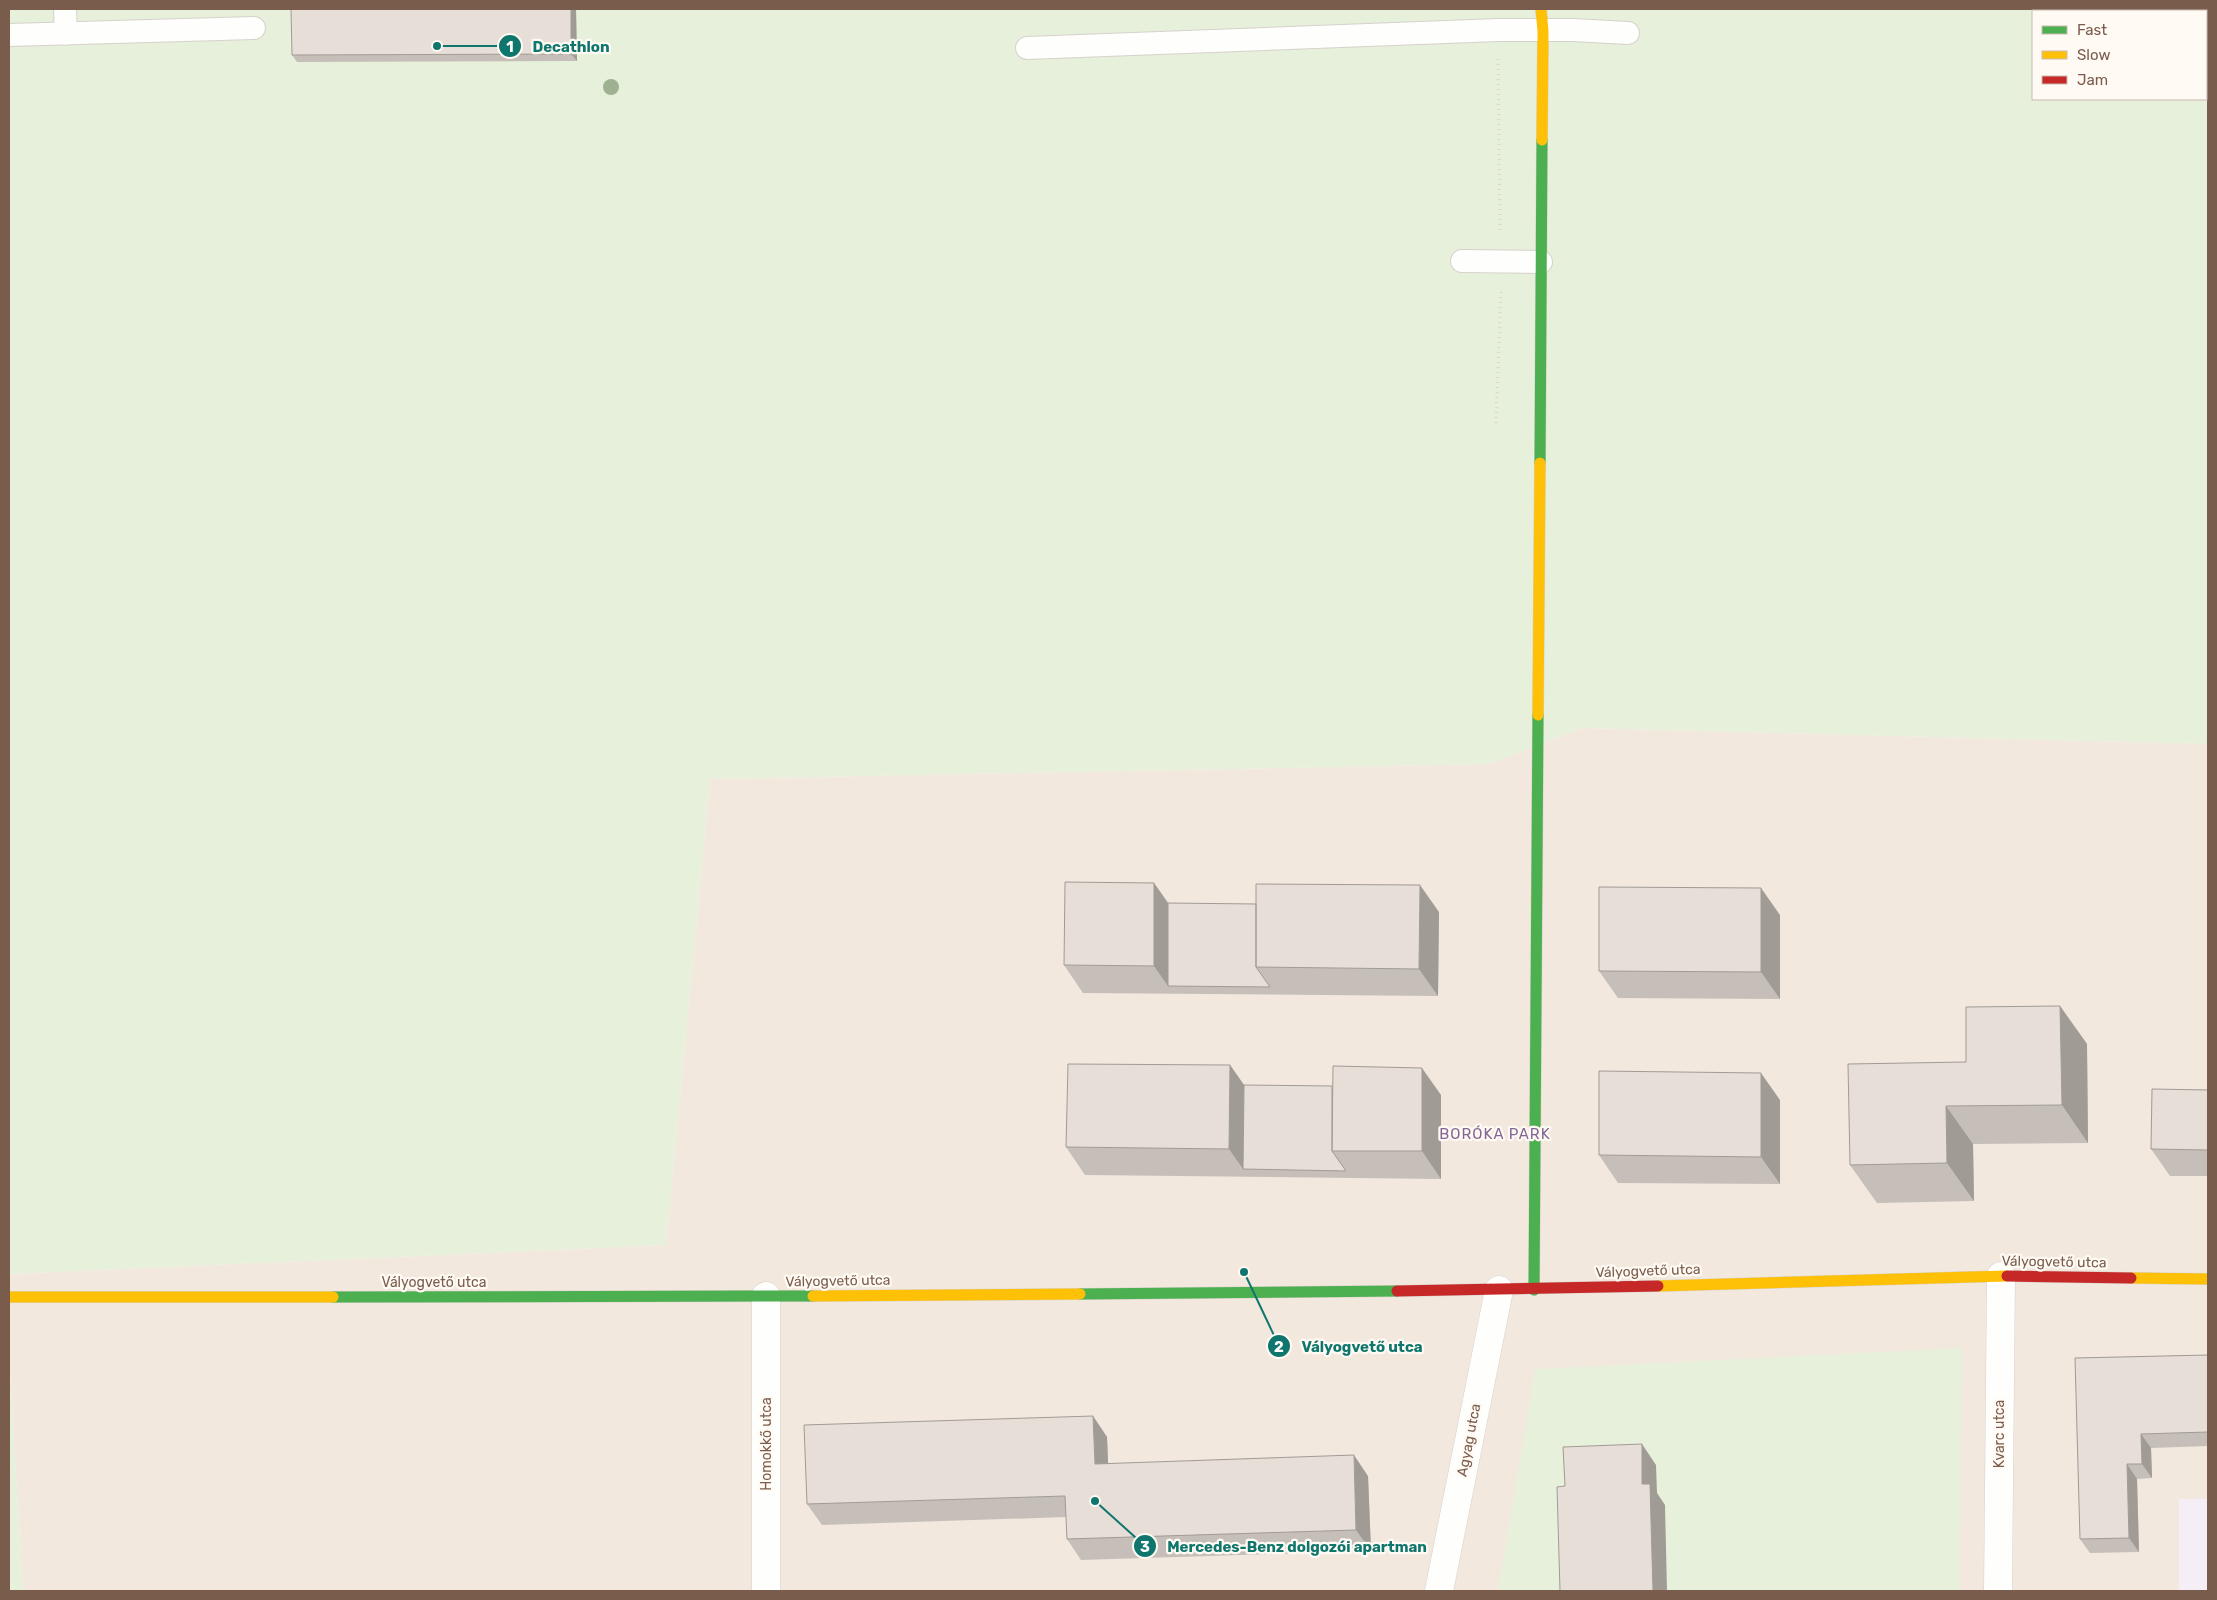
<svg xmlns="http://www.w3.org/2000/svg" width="2217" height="1600" font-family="Rubik,sans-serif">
<rect width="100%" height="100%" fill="#f9f5f0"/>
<!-- residential -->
<path fill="#f2e8de" d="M1583,728L2208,744V1591H23L9,1353V1274L666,1245L710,779L1488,764Z"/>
<!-- education -->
<path fill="#f6eef6" d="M2179,1499H2208V1591H2179Z"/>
<!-- green -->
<path fill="#e7f0db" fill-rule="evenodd" d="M9,9H2208V744L1583,728L1488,764L710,779L666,1245L9,1274ZM2033,11H2206V99H2033Z
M1962,1348L1959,1591H1498L1535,1369Z
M9,1353L23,1591H9Z"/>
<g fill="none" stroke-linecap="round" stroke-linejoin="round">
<!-- lane casing -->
<g stroke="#d7d1cb" stroke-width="24">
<path id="lane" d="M65,9L66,34
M9,35L254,28
M1027,48L1498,30H1573L1628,33
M1462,261L1541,262"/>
</g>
<!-- street casing -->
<g stroke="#d7d1cb" stroke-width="29">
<path id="street" d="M766,1591V1296
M1439,1591L1499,1290
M1998,1591L2001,1276"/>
</g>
<!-- fast casing -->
<g stroke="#d9d2cb" stroke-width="12">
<path id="fast" d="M1540,463L1542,140
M1534,1290L1538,715
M1080,1294L1397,1291
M333,1297L813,1296"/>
</g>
<!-- slow casing -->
<g stroke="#d9d2cb" stroke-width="12">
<path id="slow" d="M1541,9L1543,31L1542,140
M1538,715L1540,463
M2131,1278L2208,1279
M1658,1286L2007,1276
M813,1296L1080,1294
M9,1297H333"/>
</g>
<!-- jam casing -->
<g stroke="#d9d2cb" stroke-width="12">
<path id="jam" d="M2007,1276L2131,1278
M1397,1291L1658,1286"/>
</g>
<!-- path -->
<path stroke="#dcd5d0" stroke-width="3" stroke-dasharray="1 4" stroke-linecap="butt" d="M1498,59L1500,231
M1496,423L1501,292"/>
<!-- lane -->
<use href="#lane" stroke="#fefefd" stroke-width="22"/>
<!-- street -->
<use href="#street" stroke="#fefefd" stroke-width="28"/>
<!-- fast -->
<use href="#fast" stroke="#4caf50" stroke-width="11"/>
<!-- slow -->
<use href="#slow" stroke="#ffc107" stroke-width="11"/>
<!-- jam -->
<use href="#jam" stroke="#c62828" stroke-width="11"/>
</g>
<!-- trees -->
<circle fill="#9eb190" cx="611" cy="87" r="8"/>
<!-- wall -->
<path fill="#c6bfb9" d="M576,9L577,61L297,62L292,55Z
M1154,883L1168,903L1439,912L1438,996L1083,993L1064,965Z
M1780,915V999L1618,998L1599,971Z
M2060,1006L2087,1044L2088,1143L1973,1144L1974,1201L1877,1203L1850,1165L1966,1062Z
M1230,1065L1244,1085L1441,1095V1179L1085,1175L1066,1147Z
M2208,1090V1176H2170L2151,1149Z
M1780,1100V1184L1618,1183L1599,1155Z
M2208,1355V1446L2151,1448L2152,1478L2137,1479L2139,1552L2090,1553L2080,1539L2075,1358Z
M1093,1416L1107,1437L1108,1463L1368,1476L1371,1551L1081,1560L1067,1539L1066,1517L822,1525L807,1504Z"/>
<!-- shaded-wall -->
<path fill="#a19b96" d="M571,9H576L577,61L571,54Z
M1154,883L1173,910L1168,986L1154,966Z
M1420,885L1439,912L1438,996L1419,969Z
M1761,888L1780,915V999L1761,972Z
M2060,1006L2087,1044L2088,1143L2062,1105Z
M1230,1065L1249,1092L1243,1169L1229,1149Z
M1422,1068L1441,1095V1179L1422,1151Z
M1761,1073L1780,1100V1184L1761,1157Z
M1946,1106L1973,1144L1974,1201L1947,1163Z
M1093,1416L1107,1437L1109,1485L1095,1464Z
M2141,1434L2151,1448L2152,1478L2142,1464Z
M1642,1444L1656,1465L1657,1493L1665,1505L1667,1591H1653L1642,1484Z
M1354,1455L1368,1476L1371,1551L1356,1530Z
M2127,1464L2137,1479L2139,1552L2129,1538Z"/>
<!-- building -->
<path fill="#e6ded7" stroke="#a19b96" d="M291,9H571V54L292,55Z
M1065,882L1154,883V966L1064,965Z
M1256,884L1420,885L1419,969L1256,967Z
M1599,887L1761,888V972L1599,971Z
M1168,903L1256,904V967L1270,987L1168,986Z
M2060,1006L2062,1105L1946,1106L1947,1163L1850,1165L1848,1064L1966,1062V1007Z
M1068,1064L1230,1065L1229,1149L1066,1147Z
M1333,1066L1422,1068V1151H1332Z
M1599,1071L1761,1073V1157L1599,1155Z
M1244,1085L1332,1086V1151L1346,1171L1243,1169Z
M2152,1089L2208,1090V1150L2151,1149Z
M2208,1355V1432L2141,1434L2142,1464H2127L2129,1538L2080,1539L2075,1358Z
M1093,1416L1095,1464L1354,1455L1356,1530L1067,1539L1065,1496L807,1504L804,1425Z
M1642,1444V1484H1650L1653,1591H1560L1557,1487L1565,1486L1563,1447Z"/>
<g text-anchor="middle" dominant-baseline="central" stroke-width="4.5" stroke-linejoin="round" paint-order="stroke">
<!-- street labels -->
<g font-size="14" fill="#7a5c4d" stroke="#fffaf3">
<text transform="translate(2054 1262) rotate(1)">Vályogvető utca</text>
<text transform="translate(1648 1271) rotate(-2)">Vályogvető utca</text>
<text transform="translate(838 1281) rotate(-1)">Vályogvető utca</text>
<text x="434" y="1282">Vályogvető utca</text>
<text transform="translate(1999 1434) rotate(-90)">Kvarc utca</text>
<text transform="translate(1469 1440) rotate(-79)">Agyag utca</text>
<text transform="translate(766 1444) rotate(-90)">Homokkő utca</text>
</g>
<!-- neighbourhood labels -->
<g font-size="15" letter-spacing="1" fill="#846695" stroke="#fffaf3">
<text x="1495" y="1134">BORÓKA PARK</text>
</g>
</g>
<!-- callouts -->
<path fill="none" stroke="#0f766e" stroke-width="2" d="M437 46L510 46M1244 1272L1279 1346M1095 1501L1145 1546"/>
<g fill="#0f766e" stroke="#fffaf3" stroke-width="2">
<circle cx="437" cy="46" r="5"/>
<circle cx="1244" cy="1272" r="5"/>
<circle cx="1095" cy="1501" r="5"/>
<circle cx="510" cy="46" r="12"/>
<circle cx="1279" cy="1346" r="12"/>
<circle cx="1145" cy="1546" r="12"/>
</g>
<g font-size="15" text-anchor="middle" font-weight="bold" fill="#fff">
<text x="510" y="52">1</text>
<text x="1279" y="1352">2</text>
<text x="1145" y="1552">3</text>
</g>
<g font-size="15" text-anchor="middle" font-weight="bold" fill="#0f766e" stroke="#fffaf3" stroke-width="4.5" stroke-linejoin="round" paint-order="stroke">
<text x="571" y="52">Decathlon</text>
<text x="1362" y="1352">Vályogvető utca</text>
<text x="1297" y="1552">Mercedes-Benz dolgozói apartman</text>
</g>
<!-- border -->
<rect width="2217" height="1600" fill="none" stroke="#7a5c4d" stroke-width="20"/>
<!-- legend -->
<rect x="2032" y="10" width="175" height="90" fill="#fffaf3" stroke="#cabbb1"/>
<rect x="2042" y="26" width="25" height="8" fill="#4caf50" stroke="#cabbb1"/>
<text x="2077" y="35" font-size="15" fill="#7a5c4d">Fast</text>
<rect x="2042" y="51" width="25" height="8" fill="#ffc107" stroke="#cabbb1"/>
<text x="2077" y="60" font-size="15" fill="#7a5c4d">Slow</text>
<rect x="2042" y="76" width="25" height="8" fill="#c62828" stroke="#cabbb1"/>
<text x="2077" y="85" font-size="15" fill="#7a5c4d">Jam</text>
</svg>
